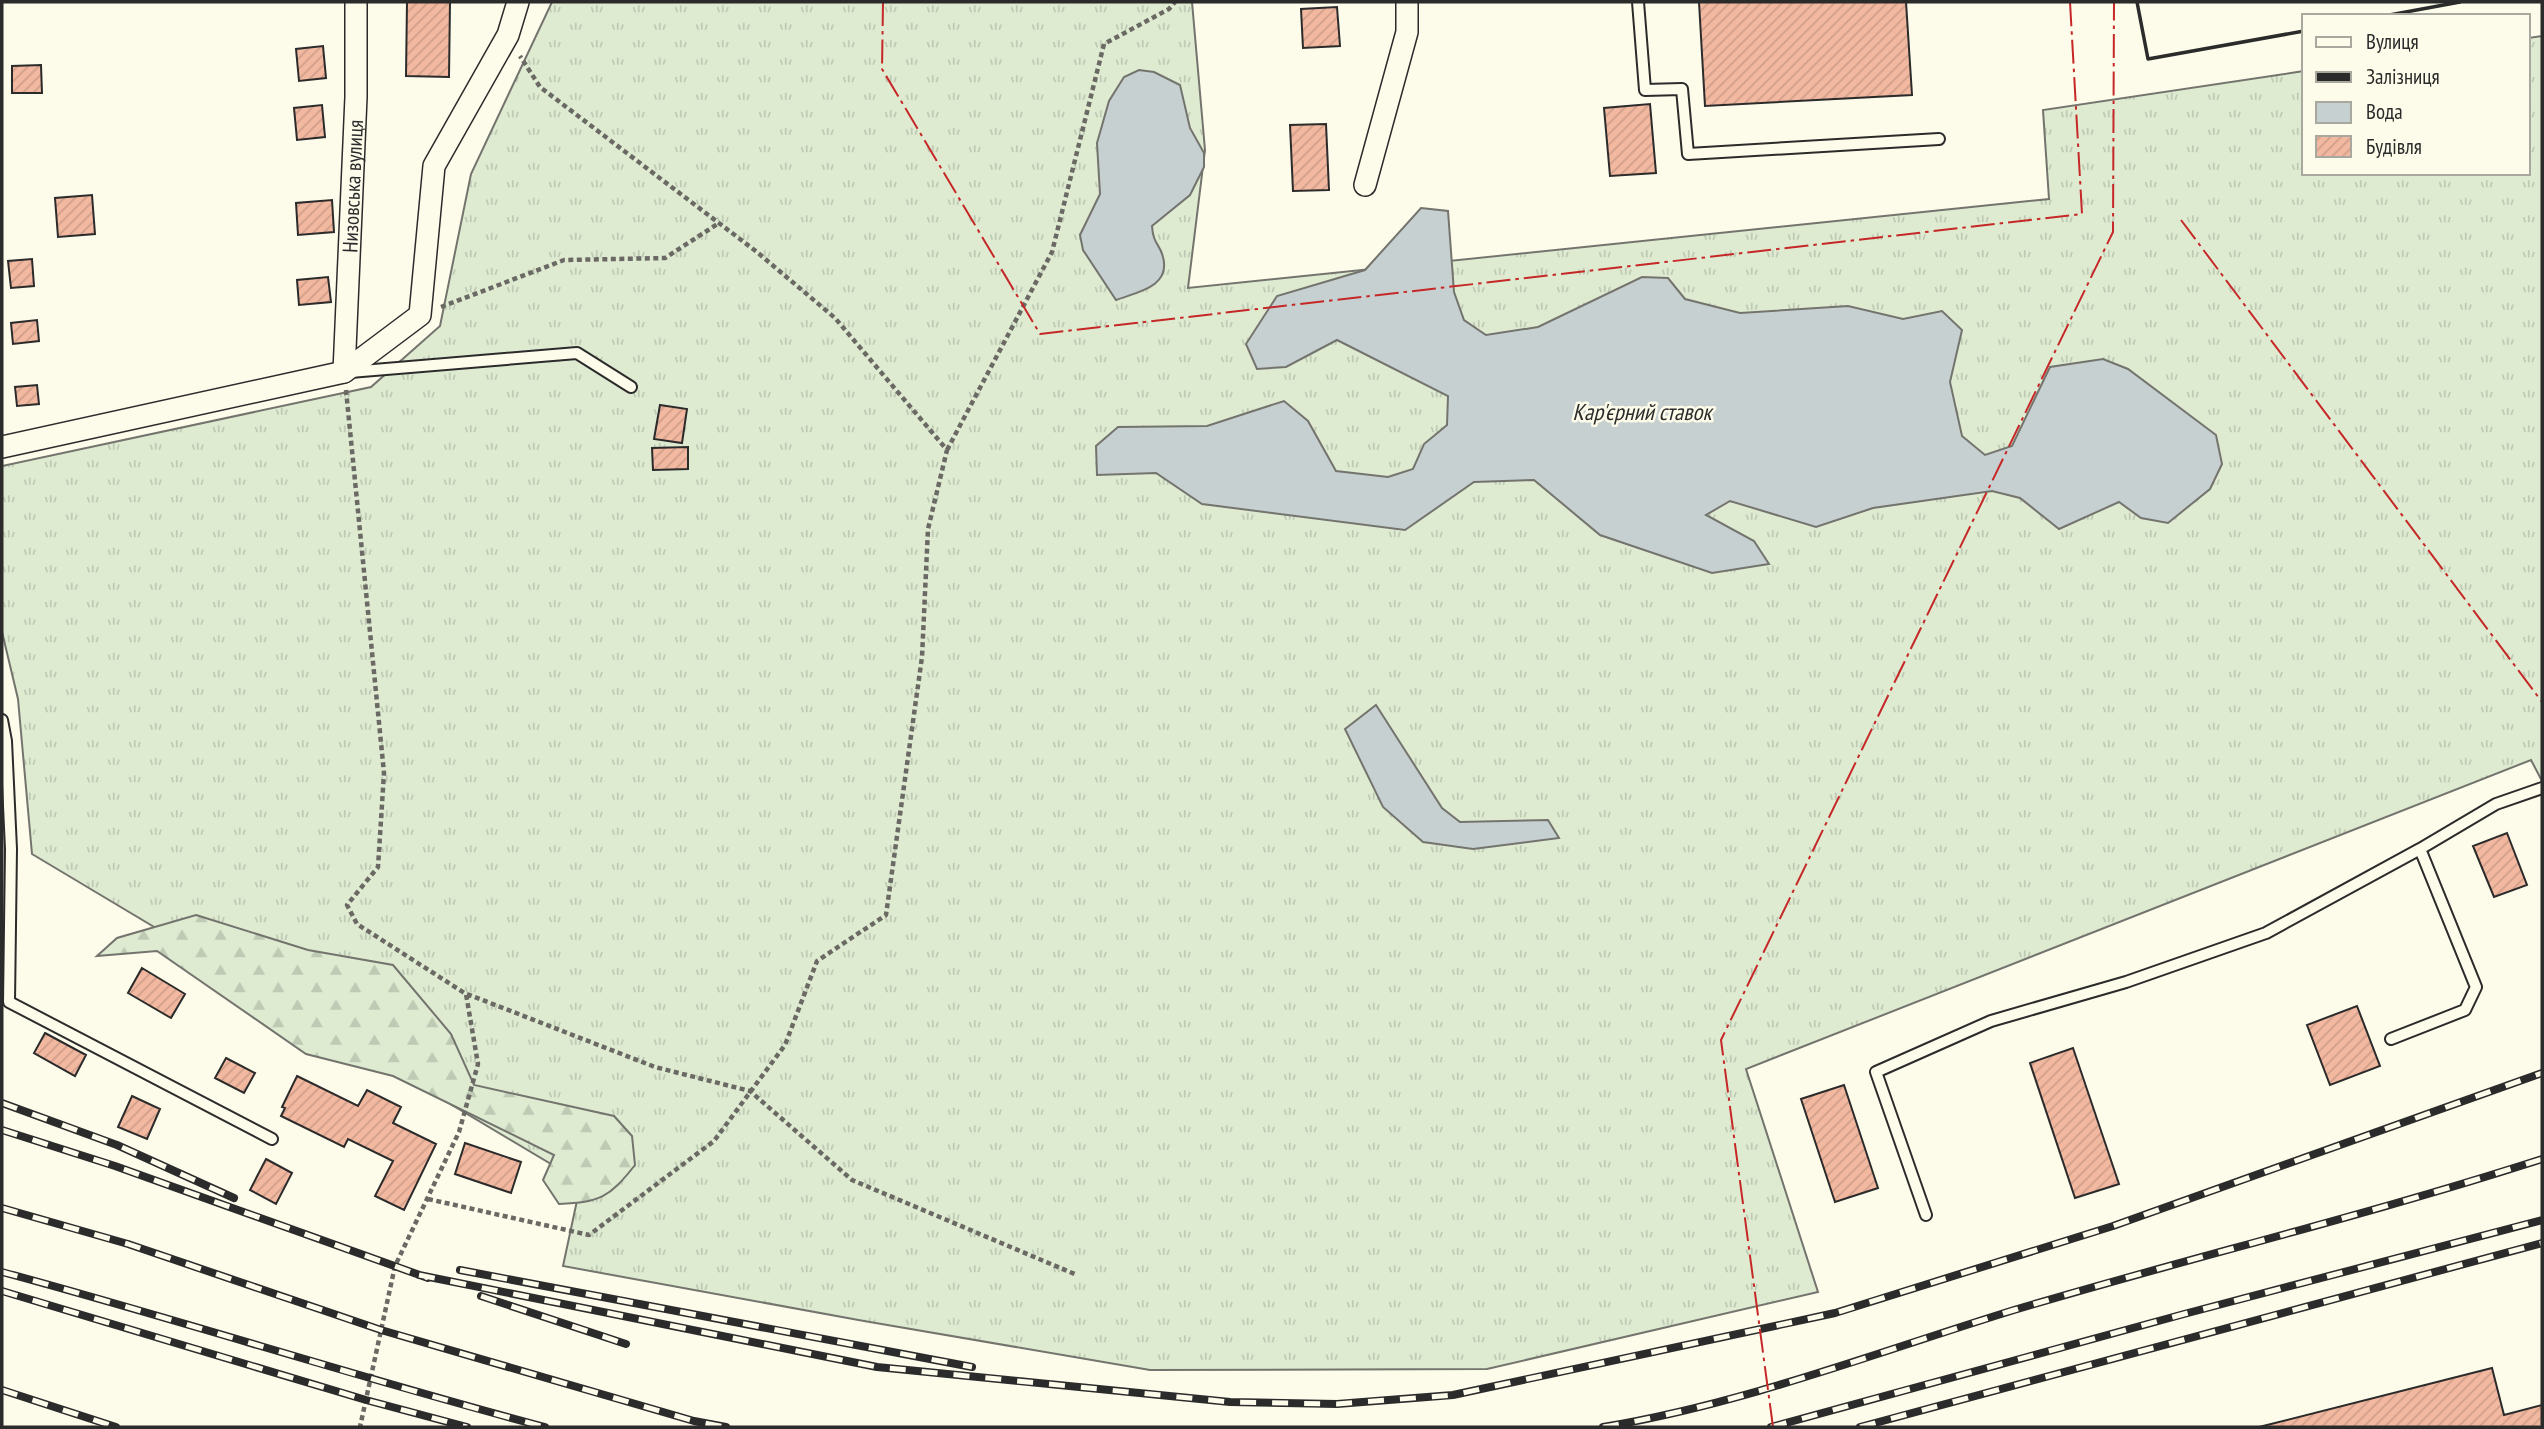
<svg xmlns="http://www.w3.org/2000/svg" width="2544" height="1429" font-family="'PT Sans Narrow',sans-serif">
<defs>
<pattern id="grass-tufts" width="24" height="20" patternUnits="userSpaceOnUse" patternTransform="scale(1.75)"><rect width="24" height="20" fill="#deebd1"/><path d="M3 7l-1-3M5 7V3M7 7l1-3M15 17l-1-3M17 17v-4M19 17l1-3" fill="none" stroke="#bfcab4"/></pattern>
<pattern id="forest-firs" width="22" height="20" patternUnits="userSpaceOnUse" patternTransform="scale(1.75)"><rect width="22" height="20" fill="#deebd1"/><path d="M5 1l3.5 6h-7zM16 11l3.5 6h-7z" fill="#bfcab4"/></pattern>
<pattern id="building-hatch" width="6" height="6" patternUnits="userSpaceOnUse" patternTransform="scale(1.75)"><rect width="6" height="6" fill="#f2b8a0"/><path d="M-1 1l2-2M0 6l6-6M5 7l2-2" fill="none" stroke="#d09e8a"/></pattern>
</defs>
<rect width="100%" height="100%" fill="#fdfbea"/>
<!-- grass -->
<path fill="url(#grass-tufts)" stroke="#74746e" stroke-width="2" d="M552,2H1192L1205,150L1188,288L2049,199L2043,110L2304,71V173H2528V38L2542,36V781L2531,760L1746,1069L1818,1292L1487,1369L1150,1370L864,1321L563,1266L581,1182L32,854L18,699L2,632V466L371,387L440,326L471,174Z"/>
<!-- forest -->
<path fill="url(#forest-firs)" stroke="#74746e" stroke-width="2" d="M196,915L308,950L393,965L451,1034L474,1085L614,1116L632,1136L635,1165C609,1198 600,1202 559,1204L543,1180L554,1155L393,1076L306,1054L157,951L97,956L117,938Z"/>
<!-- water -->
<path fill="#c7d0d0" stroke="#74746e" stroke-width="2" d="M1139,70L1154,72L1180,85L1190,128L1204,153V167L1190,195L1152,226C1153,244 1160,244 1163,257C1171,287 1137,292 1116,300L1083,250L1080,235L1100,194L1097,143L1109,101L1124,77Z
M1421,208L1448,211L1454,292L1464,320L1486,335L1538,327L1642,277L1668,278L1685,299L1740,313L1848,306L1903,319L1942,311L1962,330L1950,382L1962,436L1985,455L2012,446L2050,367L2103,359L2128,369L2216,435L2222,464L2210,489L2168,523L2141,518L2119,502L2059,529L2020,498L1992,491L1873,508L1816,527L1730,501L1706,515L1754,541L1769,564L1712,573L1600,535L1534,480L1474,482L1405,530L1202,504L1156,473L1097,475L1096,446L1118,427L1207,426L1284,401L1308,421L1336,471L1388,477L1413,469L1424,444L1447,425L1448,396L1337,340L1286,367L1257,369L1246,344L1277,296L1365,270Z
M1376,705L1442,808L1460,822L1548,820L1559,838L1473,849L1423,842L1383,807L1345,729Z"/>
<!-- building -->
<path fill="url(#building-hatch)" stroke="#2b2b2b" stroke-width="2" d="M407,2H450L449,77L406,76Z
M1699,2H1906L1912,95L1705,106Z
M1337,7L1340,46L1303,48L1301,9Z
M323,46L326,78L299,81L296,49Z
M41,65L42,93H12V66Z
M1650,104L1656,173L1610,176L1604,108Z
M322,105L325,137L297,140L294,108Z
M1326,124L1329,190L1293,191L1290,125Z
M92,195L95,234L58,237L55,198Z
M332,200L334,232L298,235L296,203Z
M32,259L34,286L11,288L8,261Z
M328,277L331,302L299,305L297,280Z
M37,320L39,341L13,344L11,323Z
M37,385L39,404L17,406L15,387Z
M660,405L687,409L682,443L654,439Z
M688,447V469L653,470L652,448Z
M2507,833L2527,885L2494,897L2473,846Z
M142,968L185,994L171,1018L128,993Z
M2357,1006L2380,1066L2330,1085L2307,1025Z
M45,1033L86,1055L75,1076L34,1053Z
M2073,1048L2119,1184L2075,1198L2030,1063Z
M226,1058L255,1073L244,1093L215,1078Z
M297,1076L358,1106L367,1090L401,1107L393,1123L436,1144L404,1210L375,1196L393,1161L348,1139L344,1147L281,1116L285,1108L282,1107Z
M1844,1085L1878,1188L1835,1202L1801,1099Z
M132,1096L160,1109L147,1139L118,1127Z
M465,1143L521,1162L511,1193L455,1174Z
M266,1159L292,1173L276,1204L250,1190Z
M2492,1368L2504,1415L2542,1405V1427H2259Z"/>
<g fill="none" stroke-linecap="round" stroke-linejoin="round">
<!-- service casing -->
<g stroke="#2b2b2b" stroke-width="14">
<path id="service" d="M1638,2L1645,90L1682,89L1688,154L1939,139
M350,372L577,353L631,387
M2,720L6,741L11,849L9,1002L272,1139
M2391,1039L2465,1010L2476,987L2420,849L2496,804L2542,788
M1926,1215L1876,1072L1991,1021L2126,982L2266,933L2420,849"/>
</g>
<!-- minor casing -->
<g stroke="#2b2b2b" stroke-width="24">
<g id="minor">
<path d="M1365,185L1407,32V2"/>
<path id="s1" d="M344,372L356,97V2"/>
<path d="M2,447L344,372L420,315L434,166L508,35L518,2"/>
</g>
</g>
<!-- path -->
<path stroke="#6a6964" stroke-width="4.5" stroke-dasharray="5 3.5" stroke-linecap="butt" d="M441,307L564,260L665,258L719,223
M346,390L384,773L378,867L347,905L357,924L466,994L478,1064L459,1132L395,1266L360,1427
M947,450L1052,252L1104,44L1169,9L1175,2
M467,994L655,1067L750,1091L852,1180L1077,1275
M428,1199L589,1235L714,1141L785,1045L817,961L886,915L922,657L928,529L947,450L835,318L757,252L540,87L520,56"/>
<!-- service -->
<use href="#service" stroke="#fdfbea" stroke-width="10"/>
<!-- minor -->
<use href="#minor" stroke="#fdfbea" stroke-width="21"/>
<!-- rail casing -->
<g stroke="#2b2b2b" stroke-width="8">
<path id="rail" d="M2,1103L117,1145L234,1198
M2,1130L115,1166L428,1278
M2,1208L128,1244L381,1330L694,1421L726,1427
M460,1270L972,1367
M2,1272C184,1321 363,1379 545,1427
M419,1275L877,1367L1230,1402L1337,1404L1453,1395L1835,1313L2113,1226L2542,1073
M2,1291L366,1400L467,1427
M481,1296L626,1344
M2,1390L116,1427
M1603,1427C1743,1404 1878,1352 2014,1310C2189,1258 2368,1215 2542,1159
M1771,1427L2184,1314L2542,1220
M1860,1427L2542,1243"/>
</g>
<!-- rail -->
<use href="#rail" stroke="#fdfbea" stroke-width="5" stroke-dasharray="16" stroke-linecap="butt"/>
<!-- wall -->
<path stroke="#2b2b2b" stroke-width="3.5" d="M2137,2L2148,59L2304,31
M2384,16L2460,2"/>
<!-- power -->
<path stroke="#c62828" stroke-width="2" stroke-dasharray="24 5 3.5 5" stroke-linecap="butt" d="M883,2L882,69L1040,334L2082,214L2070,2
M2181,220L2542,702
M1773,1427L1721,1040L2113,232L2114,2"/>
</g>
<g text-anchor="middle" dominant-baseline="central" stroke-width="5" stroke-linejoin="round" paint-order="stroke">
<!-- street labels -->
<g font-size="21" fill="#2b2b2b" stroke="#fdfbea">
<text stroke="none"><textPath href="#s1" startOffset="186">Низовська вулиця</textPath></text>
</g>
<!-- water labels -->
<g font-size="23" font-style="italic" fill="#2b2b2b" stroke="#fdfbea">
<text x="1642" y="411">Кар'єрний ставок</text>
</g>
</g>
<!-- border -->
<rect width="2544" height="1429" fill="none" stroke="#2b2b2b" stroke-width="7"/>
<!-- legend -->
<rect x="2302" y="14" width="228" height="161" fill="#fdfbea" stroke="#a9a89e" stroke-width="2"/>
<rect x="2316" y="37" width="35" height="10" fill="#fdfbea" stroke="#a9a89e" stroke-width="2"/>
<text x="2366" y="49" font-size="21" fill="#2b2b2b">Вулиця</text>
<rect x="2316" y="72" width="35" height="10" fill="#2b2b2b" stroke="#a9a89e" stroke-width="2"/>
<text x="2366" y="84" font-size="21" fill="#2b2b2b">Залізниця</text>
<rect x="2316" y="102" width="35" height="21" fill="#c7d0d0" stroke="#a9a89e" stroke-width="2"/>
<text x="2366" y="119" font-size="21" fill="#2b2b2b">Вода</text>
<rect x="2316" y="136" width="35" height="21" fill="url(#building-hatch)" stroke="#a9a89e" stroke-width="2"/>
<text x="2366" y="154" font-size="21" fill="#2b2b2b">Будівля</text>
</svg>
